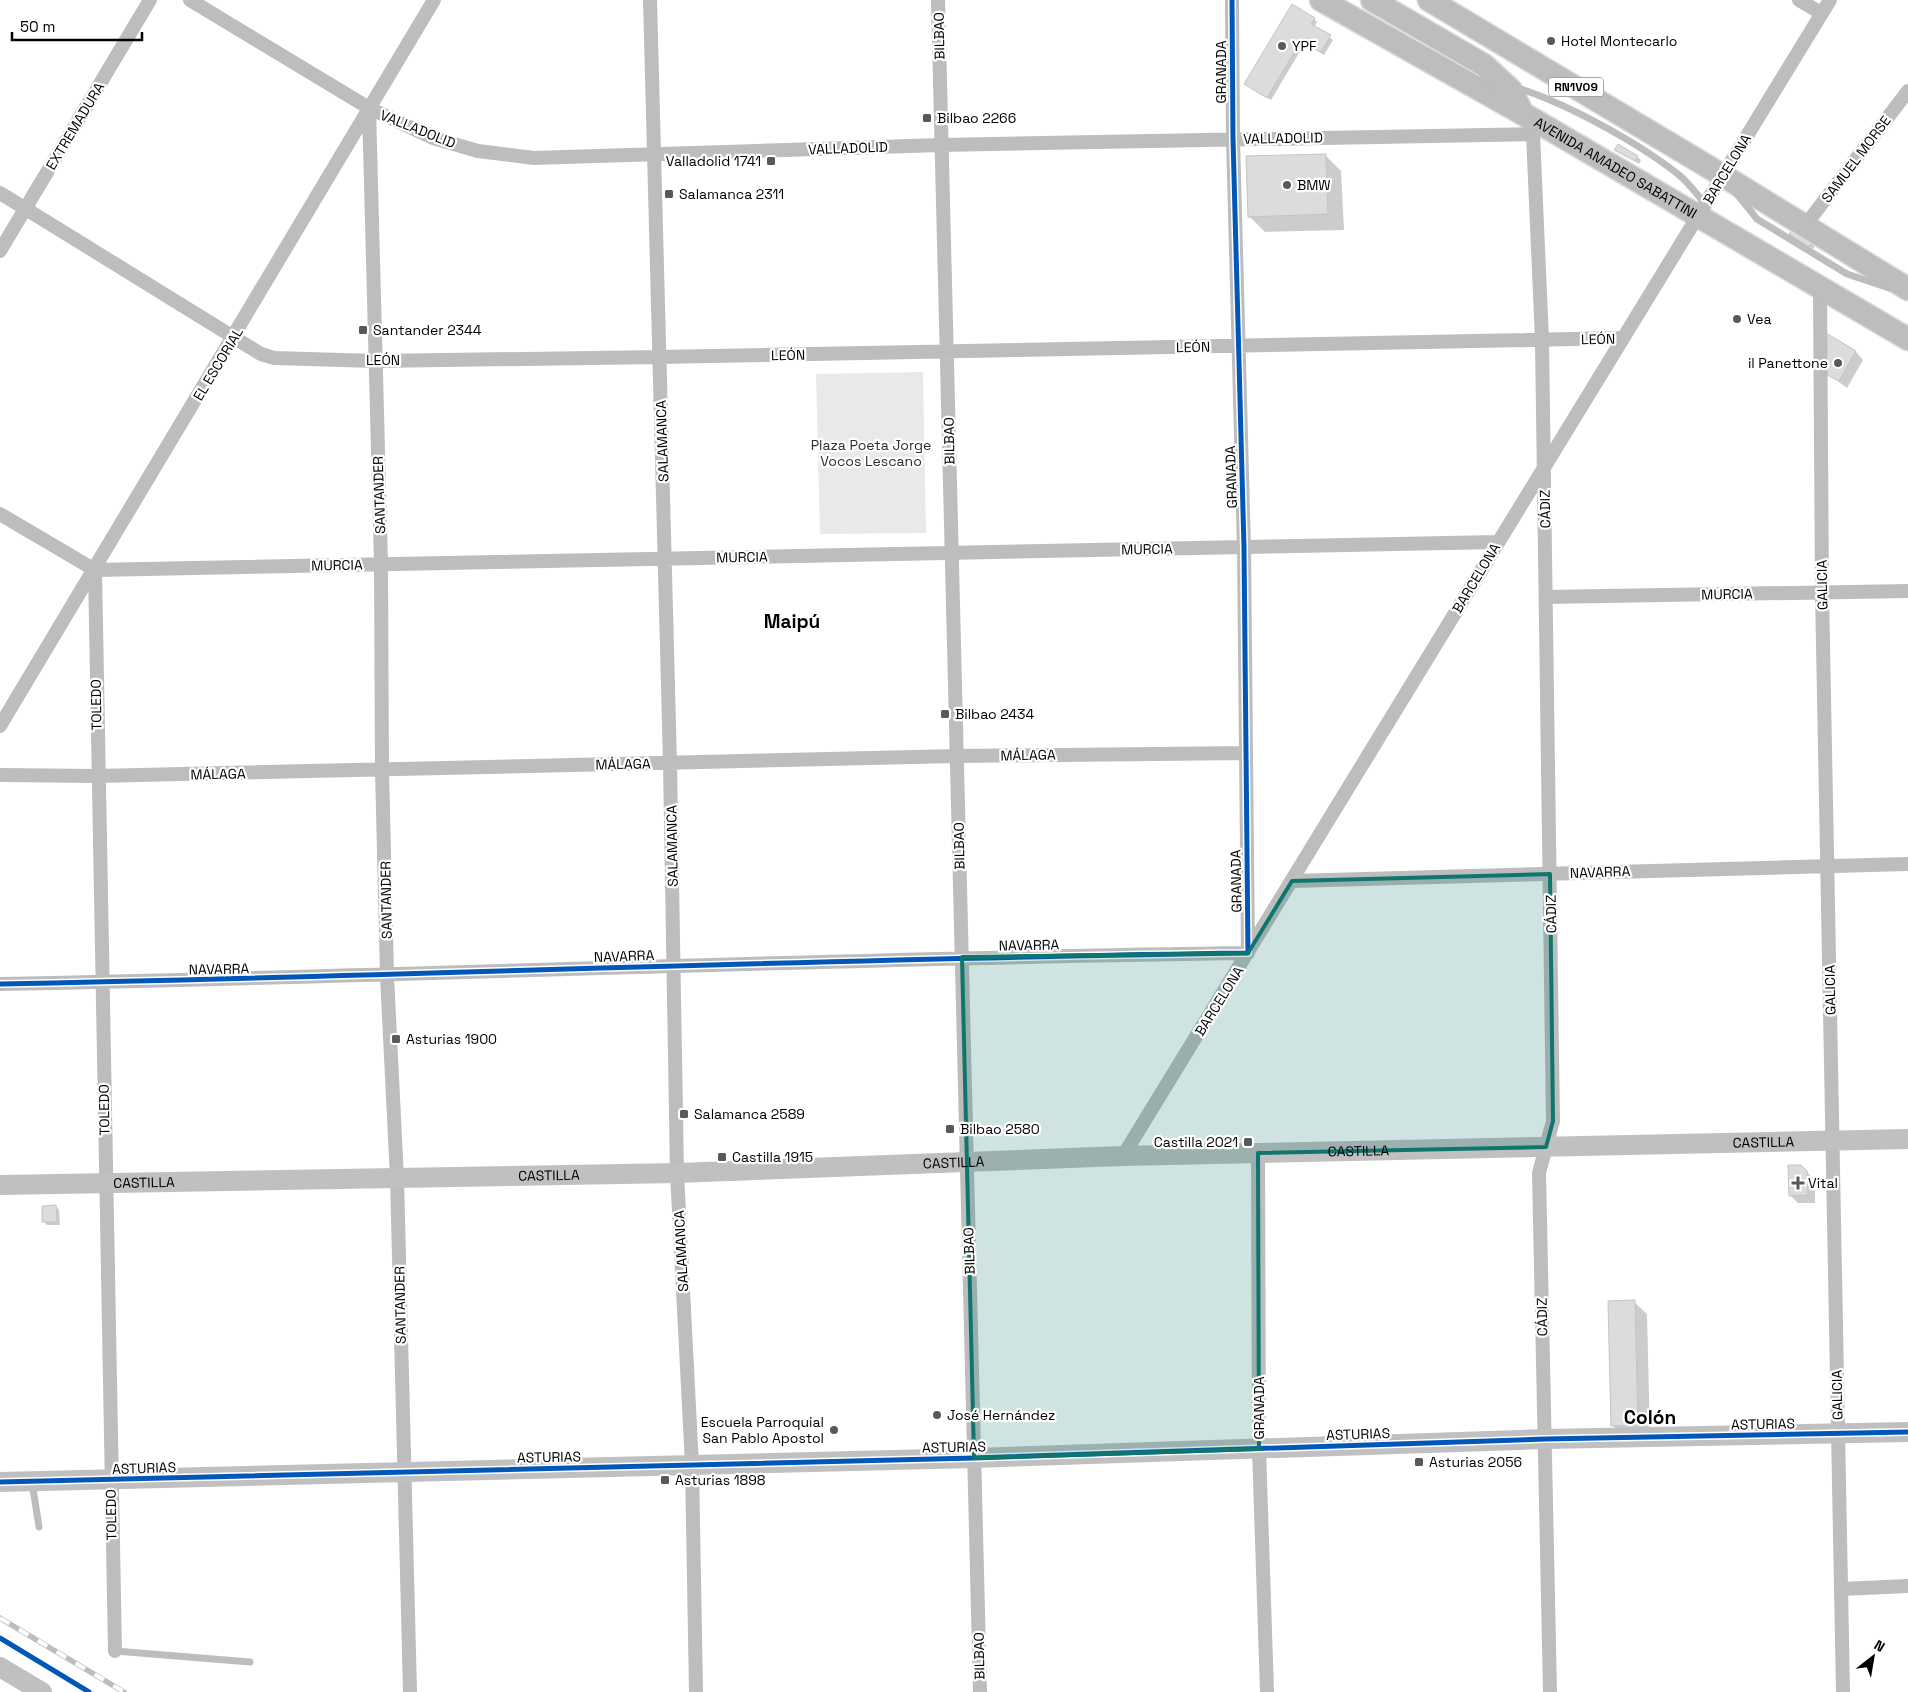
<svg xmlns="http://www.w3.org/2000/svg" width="1908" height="1692" font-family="'Space Grotesk',sans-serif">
<rect width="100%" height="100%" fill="#fff"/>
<!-- green -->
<path fill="#e9e9e9" d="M923,372L926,533L820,534L816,374Z"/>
<!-- shadow -->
<path fill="#0003" d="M1314,19L1317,22L1314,27L1333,40L1324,55L1305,43L1271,100L1249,87L1246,84Z
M1616,149L1637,157L1641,160L1639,164Z
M1325,155L1341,171L1344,230L1265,232L1249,216Z
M1790,234L1816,245L1813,249Z
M1828,335L1856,352L1863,360L1847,388L1828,374Z
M1801,1166L1815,1180V1203H1798L1790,1195Z
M56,1206L59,1210L60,1225H47L43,1221Z
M1634,1302L1647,1314L1650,1437H1625L1612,1425Z"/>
<!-- building -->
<path fill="#dcdcdc" stroke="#c4c4c4" d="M1292,4L1315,18L1311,24L1331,35L1321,52L1301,41L1267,98L1244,84Z
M1618,144L1638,156L1635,161L1614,150Z
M1326,154L1328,214L1248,217L1246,156Z
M1793,228L1813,240L1809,247L1789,234Z
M1826,333L1856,351L1839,381L1827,375Z
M1788,1165H1801L1807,1171L1808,1195L1789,1196Z
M56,1205L57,1222H42V1206Z
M1635,1300L1638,1425L1611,1426L1608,1301Z"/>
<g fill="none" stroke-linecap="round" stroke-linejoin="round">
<!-- primary casing -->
<g stroke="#dbdbdb" stroke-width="25">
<g id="primary">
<path id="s2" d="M1321,0L1541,124L1908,339"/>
<path d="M1372,0L1484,65L1511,90L1523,114"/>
<path d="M1429,0L1722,175L1908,289"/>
</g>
</g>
<!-- lane -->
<path stroke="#bdbdbd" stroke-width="7" d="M1514,87C1563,101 1639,143 1679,175C1689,183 1698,196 1707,206
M1737,194L1757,219L1847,274L1889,288
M32,1482L39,1527
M115,1651L250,1662"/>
<!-- street -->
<path stroke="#bdbdbd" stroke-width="14" d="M190,0L369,108L433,138L478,151L534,158L941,145L1533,134L1539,126
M650,0L670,763L677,1173L692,1465L696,1692
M938,0L980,1692
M1799,0L1821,13
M369,108L381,564L382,770L387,976L397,1178L410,1692
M1533,134L1542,340L1553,1121L1539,1173L1550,1692
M0,193L261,354L274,358L375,361L659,357L1623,338
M1804,227L1908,91
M0,251L150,0
M1820,288L1822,592L1843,1692
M0,514L95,570L1498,542
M95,570L115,1651
M1546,597L1908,591
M0,726L434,0
M0,775L97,776L957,756L1246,753
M1292,881L1908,864
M0,984C416,976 832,958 1248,953L1244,548L1233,138L1232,0
M1258,1153L1259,1449L1267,1692
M1123,1156L1830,0
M1841,1589L1908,1586"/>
<!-- secondary -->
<g stroke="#c0c0c0" stroke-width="20">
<path id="s1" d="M0,1185L677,1173L1123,1156L1908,1139"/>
<path d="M0,1482L974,1458L1545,1439L1908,1432"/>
<path d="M0,1667L42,1692"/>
</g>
<!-- primary -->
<use href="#primary" stroke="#bdbdbd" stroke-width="22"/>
<!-- rail casing -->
<g stroke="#bdbdbd" stroke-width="5.5">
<path id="rail" d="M0,1618L124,1692"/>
</g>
<!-- rail -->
<use href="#rail" stroke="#fff" stroke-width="4" stroke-dasharray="11" stroke-linecap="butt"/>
<!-- cycleway casing -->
<g stroke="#fff" stroke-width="8">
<path id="cycleway" d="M0,984C416,976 832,958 1248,953L1244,548L1233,138L1232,0
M0,1482L974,1458L1545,1439L1908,1432
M0,1638L89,1692"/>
</g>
<!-- cycleway -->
<use href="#cycleway" stroke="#0057b8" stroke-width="5"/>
</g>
<!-- marked area -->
<path fill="#0f766e" fill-opacity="0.2" stroke="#0f766e" stroke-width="4" stroke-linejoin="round" d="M1550,874L1553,1121L1546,1147L1258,1153L1259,1449L974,1458L962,957L1248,953L1292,881Z"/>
<!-- markers -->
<g fill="#595959" stroke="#fff" stroke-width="2">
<circle cx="1551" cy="41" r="5"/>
<circle cx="1282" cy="46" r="5"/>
<rect x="922" y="113" width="10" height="10" rx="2.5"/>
<rect x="766" y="156" width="10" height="10" rx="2.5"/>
<circle cx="1287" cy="185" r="5"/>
<rect x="664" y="189" width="10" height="10" rx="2.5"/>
<circle cx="1737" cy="319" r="5"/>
<rect x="358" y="325" width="10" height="10" rx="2.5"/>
<circle cx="1838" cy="363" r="5"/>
<rect x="940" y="709" width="10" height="10" rx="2.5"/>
<rect x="391" y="1034" width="10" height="10" rx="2.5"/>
<rect x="679" y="1109" width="10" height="10" rx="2.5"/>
<rect x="945" y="1124" width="10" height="10" rx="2.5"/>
<rect x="1243" y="1137" width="10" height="10" rx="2.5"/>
<rect x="717" y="1152" width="10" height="10" rx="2.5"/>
<path d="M1795.5 1175.5h5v5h5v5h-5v5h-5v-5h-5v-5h5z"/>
<circle cx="937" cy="1415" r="5"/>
<circle cx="834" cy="1430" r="5"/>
<rect x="1414" y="1457" width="10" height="10" rx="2.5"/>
<rect x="660" y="1475" width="10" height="10" rx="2.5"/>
</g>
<g text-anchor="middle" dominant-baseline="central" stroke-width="4.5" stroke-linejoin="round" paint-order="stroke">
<!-- shield labels -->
<rect fill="#fff" stroke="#4c4c4c" stroke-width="1" x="1548.5" y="77.5" width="55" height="19" rx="4"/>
<g font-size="12" font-weight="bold" fill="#000">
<text x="1576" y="87">RN1V09</text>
</g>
<!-- street labels -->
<g font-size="14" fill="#000" stroke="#fff">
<text transform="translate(939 36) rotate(-91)">BILBAO</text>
<text transform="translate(1221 72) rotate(-90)">GRANADA</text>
<text transform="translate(75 126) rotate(-59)">EXTREMADURA</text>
<text transform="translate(418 129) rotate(22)">VALLADOLID</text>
<text transform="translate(1283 138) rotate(-1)">VALLADOLID</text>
<text transform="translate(848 148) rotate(-2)">VALLADOLID</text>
<text transform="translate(1856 159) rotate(-53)">SAMUEL MORSE</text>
<text stroke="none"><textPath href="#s2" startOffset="339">AVENIDA AMADEO SABATTINI</textPath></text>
<text transform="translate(1727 169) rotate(-59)">BARCELONA</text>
<text transform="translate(1598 339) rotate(-1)">LEÓN</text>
<text transform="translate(1193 347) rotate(-1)">LEÓN</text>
<text transform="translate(788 355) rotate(-1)">LEÓN</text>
<text x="383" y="360">LEÓN</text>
<text transform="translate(218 364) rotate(-59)">EL ESCORIAL</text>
<text transform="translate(662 441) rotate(-92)">SALAMANCA</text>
<text transform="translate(949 441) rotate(-91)">BILBAO</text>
<text transform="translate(1231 477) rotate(-92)">GRANADA</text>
<text transform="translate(379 495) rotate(-92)">SANTANDER</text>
<text transform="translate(1545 509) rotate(-91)">CÁDIZ</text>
<text transform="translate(1147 549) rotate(-1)">MURCIA</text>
<text transform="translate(742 557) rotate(-1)">MURCIA</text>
<text transform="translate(337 565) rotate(-1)">MURCIA</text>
<text transform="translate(1476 578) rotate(-59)">BARCELONA</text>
<text transform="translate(1822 585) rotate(-91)">GALICIA</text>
<text transform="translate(1727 594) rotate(-1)">MURCIA</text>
<text transform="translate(96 705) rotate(-91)">TOLEDO</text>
<text transform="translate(1028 755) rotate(-1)">MÁLAGA</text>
<text transform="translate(623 764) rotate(-1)">MÁLAGA</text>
<text transform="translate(218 774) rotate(-1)">MÁLAGA</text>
<text transform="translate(672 846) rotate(-91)">SALAMANCA</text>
<text transform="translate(959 846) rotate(-91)">BILBAO</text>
<text transform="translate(1600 872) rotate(-2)">NAVARRA</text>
<text transform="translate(1236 881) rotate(-91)">GRANADA</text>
<text transform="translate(386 900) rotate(-91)">SANTANDER</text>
<text transform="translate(1551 914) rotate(-91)">CÁDIZ</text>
<text transform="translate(1029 945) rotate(-1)">NAVARRA</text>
<text transform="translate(624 956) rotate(-2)">NAVARRA</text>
<text transform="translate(219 969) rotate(-1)">NAVARRA</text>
<text transform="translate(1830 990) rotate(-91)">GALICIA</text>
<text transform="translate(1219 1001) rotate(-58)">BARCELONA</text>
<text transform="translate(104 1110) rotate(-91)">TOLEDO</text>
<text stroke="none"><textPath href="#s1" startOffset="1764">CASTILLA</textPath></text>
<text stroke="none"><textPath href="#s1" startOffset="1359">CASTILLA</textPath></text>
<text stroke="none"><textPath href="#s1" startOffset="954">CASTILLA</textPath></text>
<text stroke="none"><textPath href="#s1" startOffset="549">CASTILLA</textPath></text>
<text stroke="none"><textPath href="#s1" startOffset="144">CASTILLA</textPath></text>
<text transform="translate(681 1251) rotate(-93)">SALAMANCA</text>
<text transform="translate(969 1251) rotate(-92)">BILBAO</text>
<text transform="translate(400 1305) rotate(-91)">SANTANDER</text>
<text transform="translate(1542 1317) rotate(-91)">CÁDIZ</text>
<text transform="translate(1837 1395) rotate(-91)">GALICIA</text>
<text transform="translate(1259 1408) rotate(-90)">GRANADA</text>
<text transform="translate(1763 1424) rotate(-1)">ASTURIAS</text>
<text transform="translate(1358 1434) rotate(-2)">ASTURIAS</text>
<text transform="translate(954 1447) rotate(-1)">ASTURIAS</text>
<text transform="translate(549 1457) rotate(-1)">ASTURIAS</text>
<text transform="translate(144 1468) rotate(-2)">ASTURIAS</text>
<text transform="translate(111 1515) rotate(-91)">TOLEDO</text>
<text transform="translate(979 1656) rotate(-91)">BILBAO</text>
</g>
<!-- poi labels -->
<g font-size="14" fill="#000" stroke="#fff" text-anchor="start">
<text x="1561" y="41">Hotel Montecarlo</text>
<text x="1292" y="46">YPF</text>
<text x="937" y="118">Bilbao 2266</text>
<text x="761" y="161" text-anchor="end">Valladolid 1741</text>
<text x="1297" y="185">BMW</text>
<text x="679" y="194">Salamanca 2311</text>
<text x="1747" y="319">Vea</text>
<text x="373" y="330">Santander 2344</text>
<text x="1828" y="363" text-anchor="end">il Panettone</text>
<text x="955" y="714">Bilbao 2434</text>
<text x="406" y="1039">Asturias 1900</text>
<text x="694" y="1114">Salamanca 2589</text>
<text x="960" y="1129">Bilbao 2580</text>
<text x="1238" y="1142" text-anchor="end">Castilla 2021</text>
<text x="732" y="1157">Castilla 1915</text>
<text x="1808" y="1183">Vital</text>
<text x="947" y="1415">José Hernández</text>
<text x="824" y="1422" text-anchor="end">Escuela Parroquial<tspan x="824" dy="16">San Pablo Apostol</tspan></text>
<text x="1429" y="1462">Asturias 2056</text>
<text x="675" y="1480">Asturias 1898</text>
</g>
<!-- park labels -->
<g font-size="14" fill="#2e2e2e" stroke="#fff">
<text x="871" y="445">Plaza Poeta Jorge<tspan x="871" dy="16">Vocos Lescano</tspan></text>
</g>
<!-- district labels -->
<g font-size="19" font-weight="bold" fill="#000" stroke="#fff">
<text x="792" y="621">Maipú</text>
<text x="1650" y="1417">Colón</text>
</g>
</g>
<!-- north arrow -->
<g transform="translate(1873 1657) rotate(31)" stroke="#ffffff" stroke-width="4" paint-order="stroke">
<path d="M0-4L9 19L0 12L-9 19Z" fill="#000000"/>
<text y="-8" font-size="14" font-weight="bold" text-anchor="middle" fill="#000000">N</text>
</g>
<!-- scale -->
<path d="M12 32v8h130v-8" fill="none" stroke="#000000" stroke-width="2.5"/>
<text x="20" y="32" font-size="15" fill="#000000" stroke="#ffffff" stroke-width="4" paint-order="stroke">50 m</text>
</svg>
